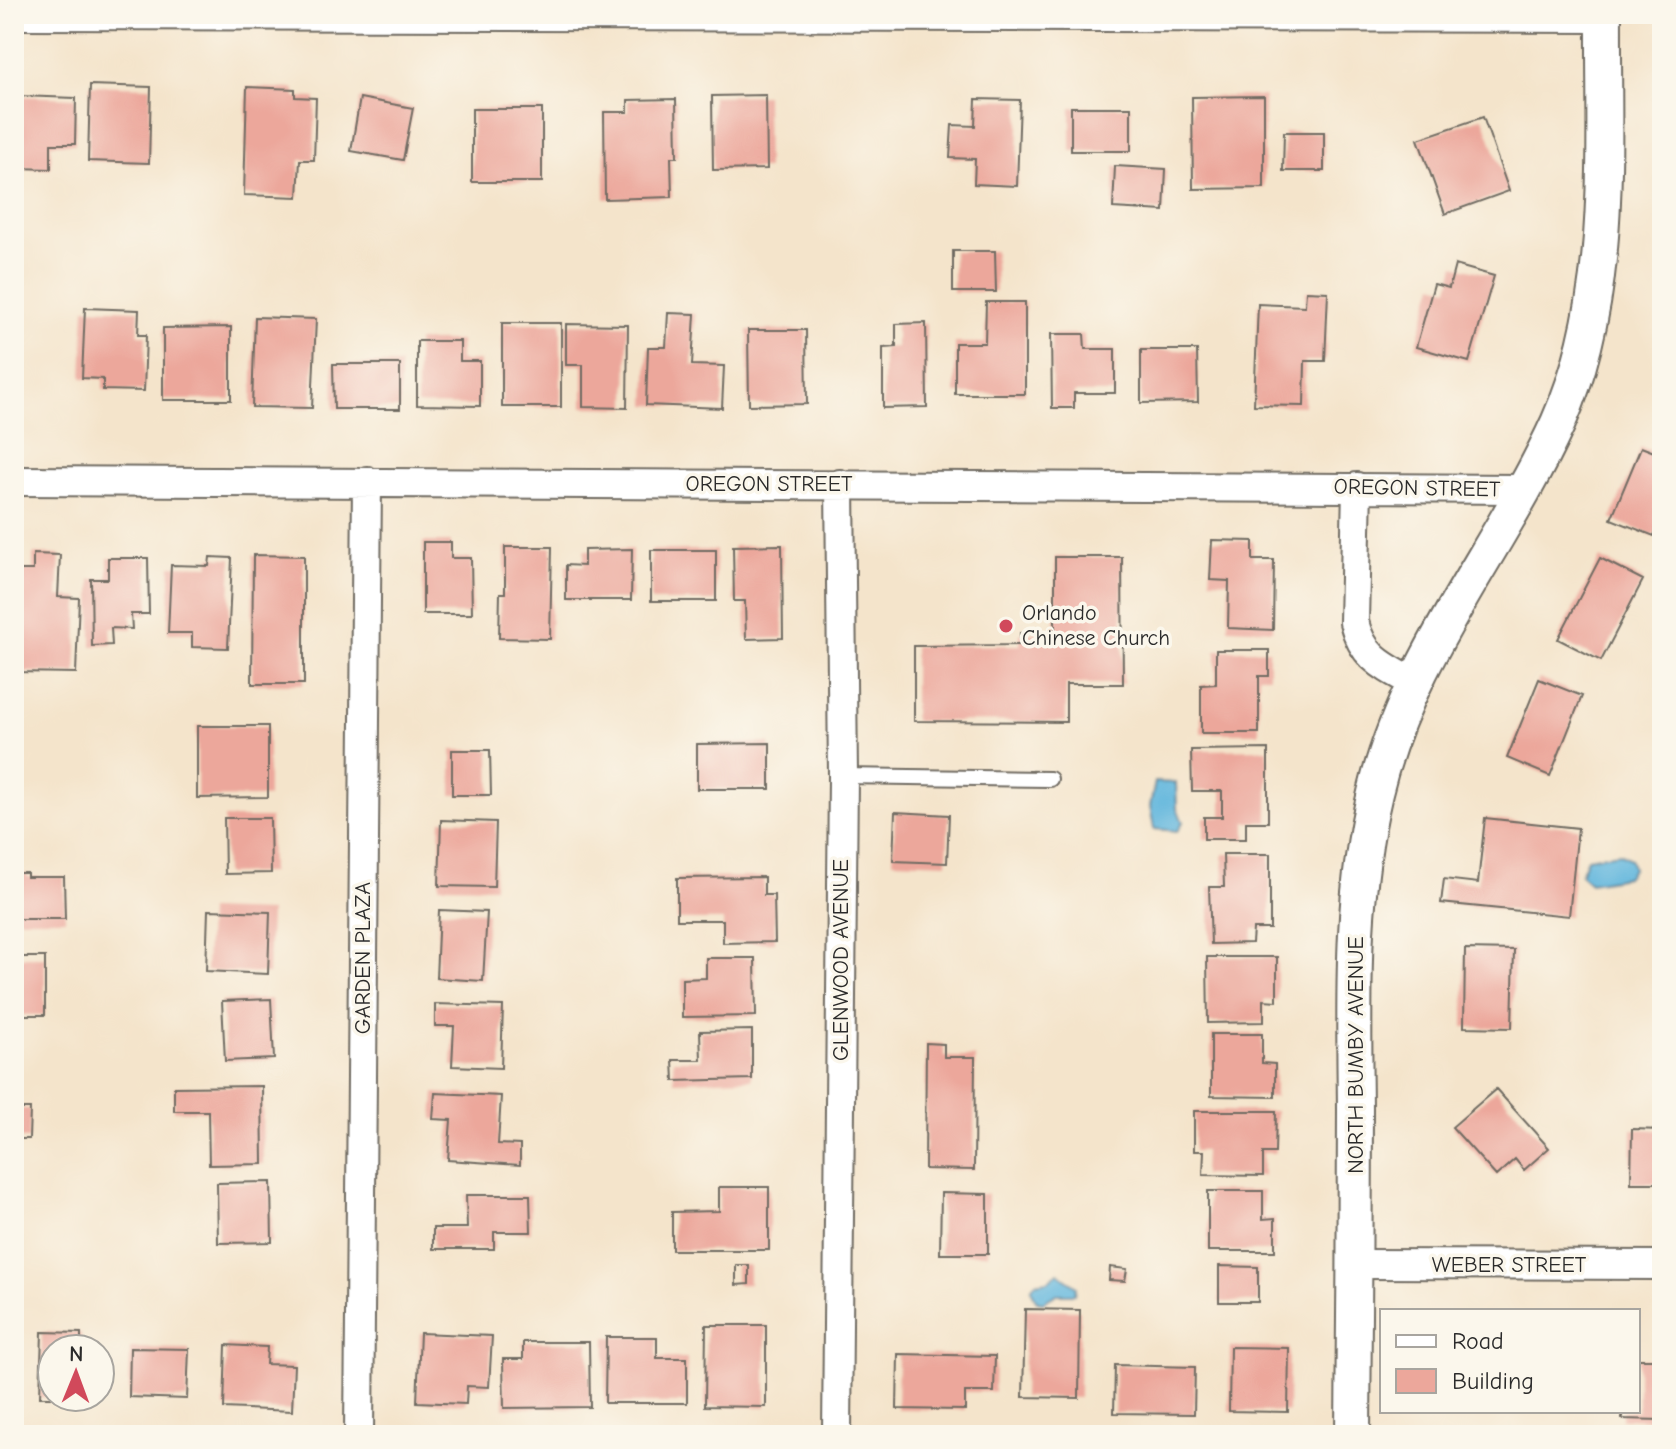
<svg xmlns="http://www.w3.org/2000/svg" width="1676" height="1449" font-family="'Comic Neue',sans-serif">
<rect width="100%" height="100%" fill="#fbf7ec"/>
<filter id="ink" filterUnits="userSpaceOnUse"><feTurbulence type="fractalNoise" baseFrequency=".0125" numOctaves="2"/><feDisplacementMap in="SourceGraphic" scale="16" xChannelSelector="R" yChannelSelector="G"/><feConvolveMatrix kernelMatrix="1 2 1 2 8 2 1 2 1" color-interpolation-filters="sRGB"/></filter>
<filter id="wash" filterUnits="userSpaceOnUse"><feTurbulence type="fractalNoise" baseFrequency=".006" numOctaves="4" result="noise"/><feDisplacementMap in="SourceGraphic" scale="32" xChannelSelector="R" yChannelSelector="G"/><feGaussianBlur stdDeviation="1.8" result="paint"/><feColorMatrix in="noise" values="0 0 0 0 0 0 0 0 0 0 0 0 0 0 0 0 0 1.4 0 .05"/><feComposite in="paint" operator="in"/></filter>
<g filter="url(#wash)">
<rect width="100%" height="100%" fill="#f4e4cb"/>
<!-- water -->
<path fill="#60b6dd" stroke="#467084" stroke-width="2" d="M1155,782L1176,783L1177,809L1183,822L1177,831L1154,829L1150,806Z
M1619,853L1630,859L1633,868L1626,877L1590,883L1580,874L1587,858Z
M1058,1273L1076,1286L1075,1294H1057L1043,1302L1037,1301L1031,1289L1035,1283L1048,1281Z"/>
<g id="blocks">
<!-- building -->
<path fill="#eca79b" d="M90,85L151,87L149,163L88,161Z
M247,87L295,89V97L316,98L314,160H300L298,197L244,195Z
M766,95L767,169L713,170L712,96Z
M19,96L76,98L75,144H51V169L17,168Z
M1264,96V188L1193,189L1192,97Z
M360,98L413,108L403,160L351,151Z
M676,99L677,157H671L672,197L605,199L604,112H628V100Z
M976,99L1020,100L1017,186L974,184L975,159L950,158L952,125L975,126Z
M1071,107H1131V151H1071Z
M472,109H542V182H472Z
M1483,117L1509,191L1445,214L1418,139Z
M1284,132H1324V171H1283Z
M1115,166L1166,169L1164,211L1113,208Z
M953,251H995L996,292H953Z
M1455,265L1494,276L1469,362L1416,347L1434,284L1449,288Z
M1306,291L1328,292L1325,361H1305L1304,406L1254,405L1258,304L1305,306Z
M986,302H1025V394H955V343H985Z
M85,308L139,310L138,335H146L144,391L103,390V379L82,378Z
M668,313L695,314L692,365L724,366L722,408L646,405L648,347H666Z
M255,317L316,319L312,408L252,407Z
M502,323H561V407H502Z
M926,323L927,407L883,408V348L896,347V324Z
M566,324L628,325L627,408L583,407V365H566Z
M231,327V400H163V328Z
M748,330H806L807,404L749,405Z
M1051,334H1084L1085,349H1115V393H1074V408H1052Z
M417,341H460V361H480V406L417,405Z
M1141,350H1197L1198,402L1141,403Z
M333,364H400V409H334Z
M1641,447L1662,455V516L1654,536L1611,519Z
M1212,540L1253,541V560H1274L1273,630L1228,628L1229,581L1210,580Z
M423,542H451V558H471L472,614H423Z
M782,545L783,638L746,639L745,601H734L733,546Z
M505,547H552L550,639L499,638L500,593H505Z
M632,549L631,600H566V565L584,566V550Z
M651,550H716V601H651Z
M33,554L60,555L58,597L79,598L76,673L14,672V570H33Z
M253,555L304,556V684H252Z
M210,557L232,558L228,648L192,647V633H168L171,565L209,566Z
M1055,557H1122L1123,684H1066V722L914,721V646L1020,645V633H1055Z
M108,558H148L149,614H131L132,629L111,628L112,645L92,646L91,579H108Z
M1600,558L1643,580L1601,661L1558,639Z
M1216,650H1269V676H1259V733H1201V685L1216,684Z
M1539,679L1582,696L1550,776L1507,758Z
M14,726H18L17,776H14Z
M197,726H268V797L197,798Z
M770,743V789H697V744Z
M1268,749V822H1246V839H1204V817H1222V791H1192L1191,750Z
M452,750H490L491,795H452Z
M895,812L949,815L947,863L893,861Z
M224,818H270L271,873L225,874Z
M1485,818L1578,828L1569,916L1441,903L1444,879L1478,883Z
M441,820L496,822L494,887L439,886Z
M1223,854H1270V929H1253L1252,943L1211,944L1209,887H1224Z
M14,873H27V877H64L65,919H14Z
M764,877V895H774L775,942L723,943V920H677V878Z
M208,910L270,912L268,974L206,971Z
M439,910L487,912L483,981L436,978Z
M1465,949L1514,950L1512,1028L1464,1027Z
M14,957H45V1015H14Z
M1207,957H1277V1001L1264,1000V1022L1208,1023Z
M706,958H755L756,1016L682,1017V979L706,978Z
M271,999L274,1059L225,1061L222,1001Z
M435,1004L503,1006L501,1068L452,1066L454,1026H435Z
M752,1030V1079L674,1081L673,1060H701L700,1031Z
M1211,1034H1262V1063L1275,1064V1097L1211,1096Z
M926,1043L944,1044V1057H975L974,1170L925,1169Z
M262,1086L263,1164L209,1165L208,1111H174V1087Z
M1496,1089L1549,1148L1524,1170L1515,1159L1496,1176L1452,1127Z
M435,1093L501,1096L498,1144L520,1145V1165L448,1160L451,1120L433,1119Z
M14,1109H30L29,1139H14Z
M1194,1111H1276L1275,1153H1263V1176L1203,1175L1204,1151H1194Z
M1632,1129L1662,1130V1183H1631Z
M271,1182L272,1242L218,1243L217,1183Z
M719,1187H769V1250H672V1212L719,1211Z
M1208,1191H1263V1219L1275,1218V1251H1208Z
M941,1193L988,1194V1254H940Z
M466,1195H530L531,1232H494V1249H433V1228H467Z
M736,1265H749V1284L736,1285Z
M1219,1266L1258,1267V1302H1219Z
M1110,1267L1127,1269L1125,1281L1109,1280Z
M1025,1309L1080,1310L1079,1398L1023,1397Z
M706,1325H766V1407L705,1406Z
M42,1332L81,1333V1349H52V1397H40Z
M420,1333L492,1336L489,1387L467,1386L466,1404L417,1402Z
M606,1337H657V1358H687V1403H605Z
M523,1342H589L590,1407L504,1408L503,1359H523Z
M226,1345L267,1347L266,1364L294,1365L292,1411L224,1408Z
M1230,1347L1289,1348L1288,1412L1229,1411Z
M130,1348L189,1349L187,1399L129,1397Z
M898,1354L995,1356L994,1392H965V1410L897,1409Z
M1638,1359H1662V1420L1622,1419V1411H1638Z
M14,1364H20L18,1405H14Z
M1115,1365L1195,1367L1194,1414L1114,1413Z"/>
</g>
</g>
<g filter="url(#ink)">
<use href="#blocks" fill-opacity="0" stroke="#716c63" stroke-width="2"/>
<g fill="none" stroke-linecap="round" stroke-linejoin="round">
<!-- service casing -->
<g stroke="#716c63" stroke-width="18">
<path id="service" d="M843,776L1050,779"/>
</g>
<!-- minor casing -->
<g stroke="#716c63" stroke-width="32">
<path id="minor" d="M14,15L1604,18
M14,481L1524,489
M1357,487L1354,622C1363,658 1383,666 1414,683
M1355,1264L1662,1265
M359,1435L367,481
M837,1435L843,776L840,484"/>
</g>
<!-- tertiary casing -->
<g stroke="#716c63" stroke-width="38">
<path id="tertiary" d="M1353,1435C1354,1326 1355,1218 1355,1109C1354,1003 1350,897 1375,793C1407,657 1501,548 1558,423C1615,296 1603,150 1604,14"/>
</g>
<!-- service -->
<use href="#service" stroke="#fff" stroke-width="14"/>
<!-- minor -->
<use href="#minor" stroke="#fff" stroke-width="28"/>
<!-- tertiary -->
<use href="#tertiary" stroke="#fff" stroke-width="34"/>
</g>
</g>
<!-- markers -->
<circle fill="#d1495b" stroke="#fbf7ec" stroke-width="3" cx="1006" cy="626" r="8"/>
<g text-anchor="middle" dominant-baseline="central" stroke-width="7" stroke-linejoin="round" paint-order="stroke">
<!-- street labels -->
<g font-size="22" fill="#2b2b2b" stroke="#fbf7ec">
<text x="769" y="484">OREGON STREET</text>
<text transform="translate(1417 488) rotate(1)">OREGON STREET</text>
<text transform="translate(363 958) rotate(-90)">GARDEN PLAZA</text>
<text transform="translate(841 960) rotate(-90)">GLENWOOD AVENUE</text>
<text transform="translate(1356 1055) rotate(-90)">NORTH BUMBY AVENUE</text>
<text x="1509" y="1265">WEBER STREET</text>
</g>
<!-- poi labels -->
<g font-size="22" fill="#2b2b2b" stroke="#fbf7ec" text-anchor="start">
<text x="1022" y="613">Orlando<tspan x="1022" dy="25">Chinese Church</tspan></text>
</g>
</g>
<!-- margin -->
<rect width="1676" height="1449" fill="none" stroke="#fbf7ec" stroke-width="48"/>
<!-- legend -->
<rect x="1380" y="1309" width="260" height="104" fill="#fbf7ec" stroke="#a8a59f" stroke-width="2"/>
<rect x="1396" y="1335" width="40" height="12" fill="#ffffff" stroke="#a8a59f" stroke-width="2"/>
<text x="1452" y="1349" font-size="24" fill="#2b2b2b">Road</text>
<rect x="1396" y="1369" width="40" height="24" fill="#eca79b" stroke="#a8a59f" stroke-width="2"/>
<text x="1452" y="1389" font-size="24" fill="#2b2b2b">Building</text>
<!-- north arrow -->
<g transform="translate(76 1373) rotate(1)"><circle r="38" fill="#fbf7ec" stroke="#a8a59f" stroke-width="2"/>
<path d="M0-6L14 30L0 20L-14 30Z" fill="#d1495b"/>
<text y="-12" font-size="22" font-weight="bold" text-anchor="middle" fill="#2b2b2b">N</text>
</g>
</svg>
